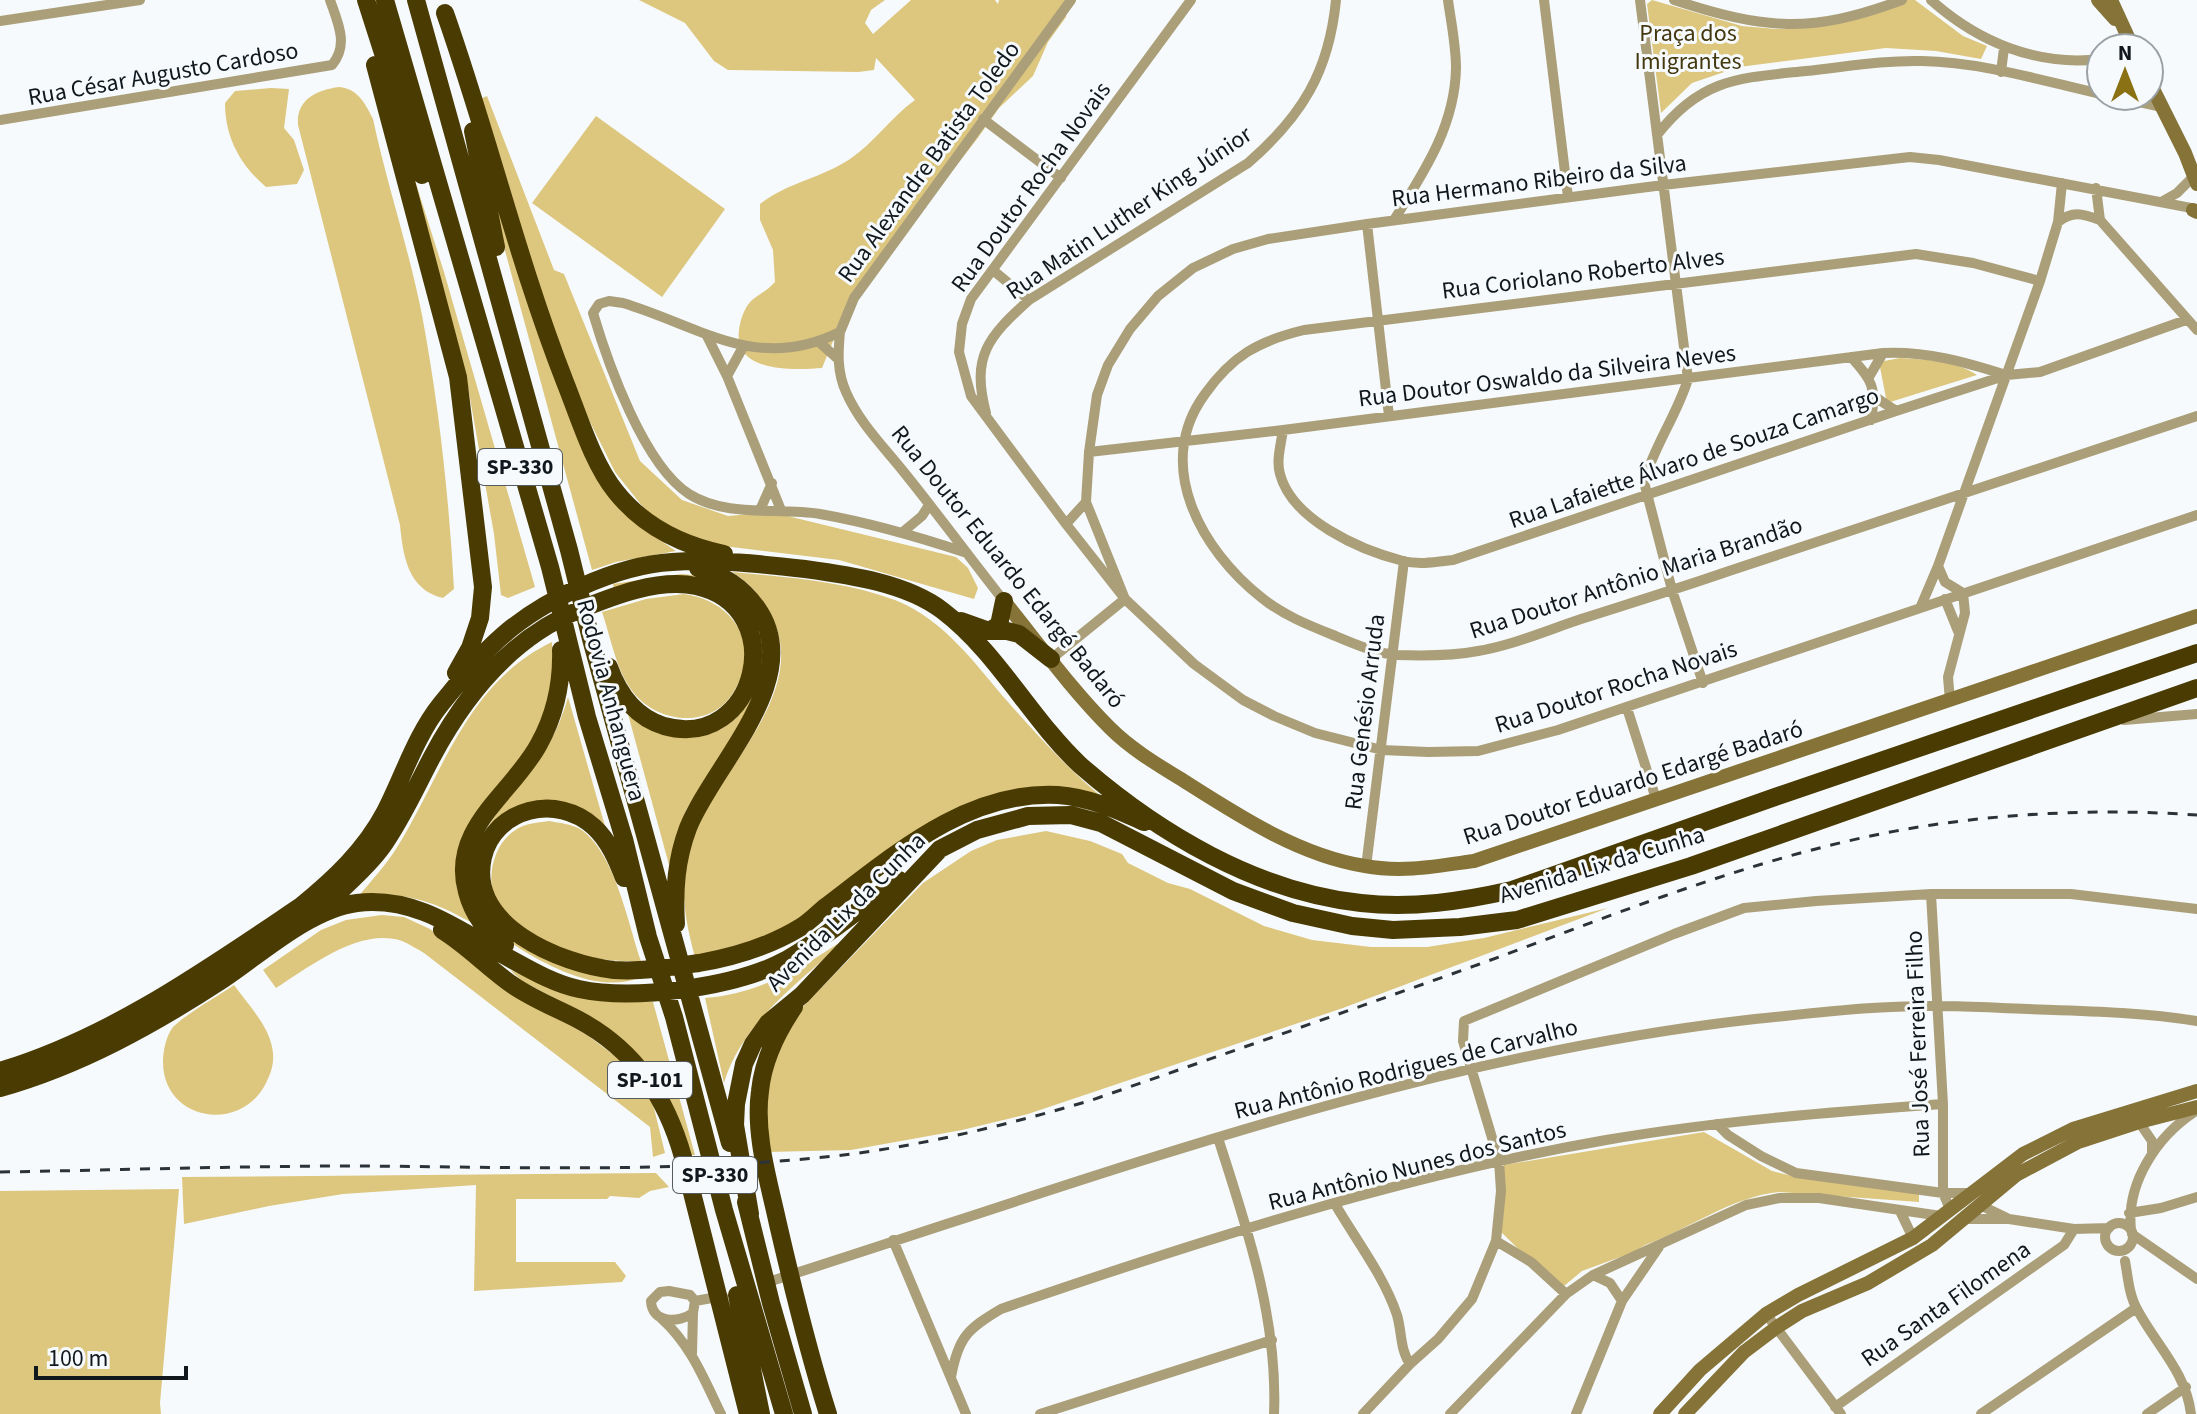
<svg xmlns="http://www.w3.org/2000/svg" width="2197" height="1414" font-family="'Source Sans 3',sans-serif">
<rect width="100%" height="100%" fill="#f6fafd"/>
<!-- green -->
<path fill="#ddc67e" d="M639,0H885L871,10L865,23L873,34L911,0H995L998,4L999,0H1068L1066,17L1048,42L1033,76L999,108L977,139L848,305L822,368C794,370 733,373 739,330C740,321 744,308 751,301C759,294 767,291 775,282L773,250L760,220V204C786,183 822,178 850,159C874,143 891,117 915,100L876,58L874,70L858,72L728,70L714,61L685,23Z
M1652,0L1742,26L1776,29L1809,28L1847,21L1906,0H1915L1963,36L1987,46L1981,59L1936,51L1886,48L1739,67L1692,83L1661,113L1647,4Z
M339,87C358,89 365,103 373,119C387,185 409,249 422,315C439,406 449,497 454,589L443,598C408,590 403,556 400,525L298,125C296,100 316,90 339,87Z
M271,88L289,89L284,128L294,140L304,170L297,184L266,187C240,165 225,137 225,103L235,91Z
M487,96L554,270L564,274L640,461L682,500L728,516L771,512L956,557L968,568L978,588L974,599L839,560L715,545L677,532L647,512L615,472L587,416L558,345L480,99Z
M596,116L725,209L662,297L532,203Z
M398,127L444,272L535,587L508,598L501,595L494,534L465,370Z
M482,148L540,331L639,526L676,551L616,562L592,570L504,247Z
M1900,358C1927,360 1954,360 1977,375L1887,403L1879,362Z
M732,572C786,577 844,581 895,600C945,620 974,663 1008,702C1038,736 1068,769 1103,798L1009,794L769,940L695,957C685,921 679,886 689,849C709,775 812,698 772,617C762,598 750,583 732,572Z
M681,574C753,577 782,640 755,703L686,810L669,865L628,714C638,720 648,728 660,732C769,768 802,596 699,579C671,575 641,583 614,589L613,584Z
M684,594C735,601 763,647 733,693C710,730 657,723 633,692C616,670 611,638 602,612L646,599Z
M552,642V697L533,746L471,825L474,924C433,901 406,891 358,897C371,881 385,866 396,849C443,774 466,683 552,642Z
M568,697L607,833L547,804L484,845L496,922L639,978C604,991 565,974 534,957C504,940 479,921 475,885C468,830 516,795 543,753C555,735 562,718 568,697Z
M549,821C560,823 571,824 580,829C615,852 628,924 641,961C590,963 543,949 505,913C482,892 490,847 514,831C525,823 536,823 549,821Z
M1046,831L1090,841L1122,854L1128,863L1168,883L1190,889L1264,926L1312,940L1371,947H1427L1484,938L1608,908L1343,1008L1028,1114L962,1130L851,1150L768,1152L762,1128L768,1073L796,1014L923,883L971,851L997,840Z
M382,915L404,917L430,929L509,989L587,1035L619,1059L650,1092L665,1153L653,1157L650,1127L424,953C417,949 409,944 402,941C359,927 310,967 276,988L263,970L321,930L346,920Z
M848,937C803,980 742,1021 724,1083L705,998C760,994 803,967 848,937Z
M510,970L580,997L612,1002H653L695,1155H688L671,1109L558,1000L522,981Z
M234,985C247,1003 268,1025 272,1047C275,1061 272,1071 266,1083C241,1134 163,1121 163,1062C163,1051 166,1036 173,1027C186,1014 218,996 234,985Z
M1704,1132L1772,1171L1800,1178L1919,1192V1202L1779,1192C1730,1197 1690,1229 1645,1245L1634,1252L1582,1271L1564,1286L1548,1278L1500,1231L1504,1165Z
M656,1173L669,1187L650,1191L639,1198L610,1196L607,1199H516V1262H615L626,1276L622,1282L474,1291L476,1185L343,1194L269,1206L184,1224L182,1177Z
M179,1189L160,1403L161,1414H0V1191Z"/>
<g fill="none" stroke-linecap="round" stroke-linejoin="round">
<!-- street -->
<path stroke="#ab9f79" stroke-width="10" d="M1191,0L971,299L962,324L959,352L971,396L1066,524L1125,599L1194,664L1243,700L1274,716L1315,733L1382,750L1428,752L1478,751L1558,730L2197,515
M1544,0L1568,197
M1640,0L1688,379C1677,415 1654,446 1644,482L1672,590L1703,683
M1674,0C1766,30 1810,34 1902,0
M1931,0C1978,42 2038,67 2101,59
M0,21L140,0
M2001,72L2004,48
M2112,96L2162,107
M983,119L1061,178
M0,120L332,65C349,45 338,23 330,0
M1657,135C1701,78 1739,78 1806,71C1845,67 1883,60 1922,61C1982,62 2043,81 2101,94
M2096,188L2100,220
M2163,201L2177,193L2196,174
M1394,220C1424,172 1455,126 1456,68C1456,45 1451,22 1448,0
M2100,220L2197,330
M2058,222C2073,210 2083,214 2100,220
M1367,224L1389,416
M994,271L1029,300
M2040,281L1973,263L1916,254L1304,330C1258,341 1232,356 1205,394C1153,465 1201,550 1262,598C1283,615 1308,625 1333,635C1352,643 1377,654 1397,655C1424,656 1452,656 1478,651C1513,645 1548,630 1581,619C1631,603 1680,588 1729,571C1885,519 2041,467 2197,416
M840,332C838,353 837,372 846,392C859,422 882,445 903,471C937,513 970,558 1004,601
M706,334L727,376L781,510
M819,342L838,359
M1851,357C1872,380 1877,388 1871,420
M727,376L743,347
M1869,377L1883,353
M1875,397L1896,411
M986,413C971,356 988,337 1029,300L1248,163C1302,116 1329,72 1336,0
M1283,430C1281,444 1276,461 1280,474C1292,520 1360,550 1403,561C1419,565 1436,562 1453,560L1896,411L2007,375L2040,372L2186,320
M1089,452L1283,430L1883,353C1927,351 1965,362 2006,375
M760,510L772,483
M1066,524L1086,502
M904,531L922,516L929,505
M967,553C919,537 871,523 820,514C778,507 727,518 689,494C644,465 608,364 593,313L599,304L609,301L623,303C702,327 757,373 840,332L854,298L1071,0
M1938,566L1945,582L1963,593L1965,613L1948,677L1950,701
M1945,599L1958,631
M1921,606L1938,566L2040,281L2058,222L2062,183
M1051,659L1125,599L1086,502L1089,452L1097,395L1108,365L1130,329L1158,296L1193,268L1233,249L1268,239L1367,224L1663,185L1910,157L1939,160L2197,209
M1627,708L1656,799
M2124,720L2197,714
M1366,867L1404,561
M1931,894L1943,1104V1193L1950,1209
M2139,1122L2152,1141V1152
M1717,1124L1728,1135L1761,1156L1796,1173L1943,1193H1969
M1218,1138C1247,1228 1278,1318 1274,1414
M1335,1204C1356,1240 1384,1276 1397,1315C1402,1332 1400,1350 1410,1364
M1982,1206L2007,1218
M1900,1211L1913,1238
M2129,1213L2161,1208L2197,1197
M1964,1219H2009L2074,1229L2109,1228
M2105 1237a14 14 0 1 1 28 0a14 14 0 1 1-28 0Z
M2131,1230C2126,1183 2157,1136 2196,1111
M2132,1234L2197,1279
M893,1240L966,1414
M1496,1241L1531,1262L1566,1294
M2125,1261C2128,1277 2129,1295 2137,1309C2156,1345 2186,1372 2191,1414
M1593,1275L1610,1283L1622,1301
M765,1283C1090,1180 1413,1057 1755,1019C1816,1013 1878,1005 1939,1006C1969,1006 1998,1008 2028,1009C2084,1011 2141,1012 2197,1021
M669,1291L690,1295L695,1301L693,1313C679,1323 652,1324 651,1301L660,1292Z
M695,1301L723,1296
M1766,1314L1841,1414
M661,1318C691,1345 704,1379 721,1414
M692,1353L693,1313
M951,1377C958,1338 967,1329 1001,1309C1195,1242 1405,1175 1606,1140C1718,1121 1830,1112 1943,1104
M1835,1407L2064,1245L2074,1229
M1040,1414L1272,1340
M1363,1414L1410,1364L1438,1339L1472,1299L1496,1241L1501,1191L1499,1161L1463,1041L1464,1021L1674,934L1744,908L1816,901L1931,894H2071L2197,909
M1450,1414L1566,1294L1593,1275L1746,1205L1780,1198H1819L1941,1216
M1576,1414L1622,1301L1659,1247
M1981,1414L2136,1308
M2147,1414L2186,1387"/>
<!-- secondary -->
<path stroke="#857338" stroke-width="14" d="M2098,0L2115,19
M2111,0L2133,48
M2149,81L2185,153L2197,184
M2193,210L2197,212
M1004,601C1038,643 1071,689 1110,728C1131,749 1158,765 1184,781C1239,816 1300,856 1365,866C1402,873 1438,866 1474,861L2197,616
M1660,1414L1700,1370L1766,1314L1798,1295L1913,1238L2023,1154L2073,1129L2197,1091
M1685,1414L1744,1352L1777,1327L1802,1311L1868,1283L1932,1245L2016,1175L2078,1142L2139,1122L2197,1107"/>
<!-- highway -->
<path stroke="#4a3b03" stroke-width="18" d="M366,0L422,175
M385,0L550,567L587,717L624,839L648,937L674,1017L724,1210L784,1414
M416,0L569,550L591,639L730,1143
M445,13C488,135 518,262 565,382C579,417 593,464 616,492C644,527 681,545 724,554
M375,65L458,377L483,587L480,618L470,648L456,673
M473,131L496,247
M961,621L989,631H1007L1019,634L1051,659
M989,631L999,625L1004,601
M624,878C617,860 609,841 594,827C557,793 495,808 483,857C467,926 561,964 614,970C641,972 672,967 699,963C734,957 770,946 801,927C809,922 817,914 824,908C893,856 967,790 1058,795C1088,797 1117,810 1144,822
M319,912C340,889 364,872 382,847C402,819 416,787 432,757C465,695 512,637 579,610C613,596 659,578 696,586C792,607 757,752 664,726C635,717 619,695 609,667
M676,924C674,890 676,860 688,828C713,765 807,678 757,608C742,587 724,575 698,568
M442,930C468,946 489,969 514,986C535,1000 558,1009 579,1020C635,1050 666,1097 683,1157L748,1414
M505,945C486,932 473,915 467,892C449,828 513,793 539,744C555,715 562,684 561,650
M794,1007C777,1032 763,1061 760,1091C754,1135 769,1182 778,1224C793,1289 808,1351 828,1414
M0,1071C110,1038 206,970 301,906C334,879 365,850 385,812C403,777 416,735 441,704C460,681 479,656 502,636C543,600 616,565 672,562C715,559 762,564 805,569C849,575 907,583 943,611C998,653 1030,718 1080,765C1158,833 1257,892 1361,903C1412,909 1463,901 1512,890L1775,797L2197,653
M0,1088C79,1066 153,1025 222,980C261,954 310,909 357,903C416,896 459,930 507,957C529,969 554,984 579,989C634,1001 736,987 786,960C826,937 862,907 899,880
M746,1202L771,1303L803,1414
M750,1214L735,1125L736,1104L744,1064L753,1044L768,1023L802,995L940,849L977,830L1028,816L1071,815L1101,823L1233,891L1293,913L1352,926L1393,930L1460,927L1517,920L1691,866L2197,688
M737,1295L761,1414"/>
<!-- rail -->
<path stroke="#2c3338" stroke-width="3" stroke-dasharray="10 10" stroke-linecap="butt" d="M0,1172C119,1170 238,1166 357,1166C516,1167 677,1173 835,1156C922,1146 1006,1125 1089,1101C1219,1056 1348,1011 1477,965C1625,911 1775,848 1932,825C2019,812 2110,809 2197,815"/>
</g>
<g text-anchor="middle" dominant-baseline="central" stroke-width="6" stroke-linejoin="round" paint-order="stroke">
<!-- shield labels -->
<g fill="#f6fafd" stroke="#555c60" stroke-width="2">
<rect x="478" y="449" width="84" height="36" rx="6"/>
<rect x="608" y="1062" width="84" height="36" rx="6"/>
<rect x="673" y="1157" width="84" height="36" rx="6"/>
</g>
<g font-size="22" font-weight="bold" fill="#10181d">
<text x="520" y="467">SP-330</text>
<text x="650" y="1080">SP-101</text>
<text x="715" y="1175">SP-330</text>
</g>
<!-- park labels -->
<g font-size="24" fill="#44380f" stroke="#f6fafd">
<text x="1688" y="33">Praça dos<tspan x="1688" dy="28">Imigrantes</tspan></text>
</g>
<!-- street labels -->
<g font-size="24" fill="#10181d" stroke="#f6fafd">
<text transform="translate(163 74) rotate(-10)">Rua César Augusto Cardoso</text>
<text transform="translate(929 162) rotate(-54)">Rua Alexandre Batista Toledo</text>
<text transform="translate(1539 181) rotate(-7)">Rua Hermano Ribeiro da Silva</text>
<text transform="translate(1031 187) rotate(-54)">Rua Doutor Rocha Novais</text>
<text transform="translate(1129 213) rotate(-34)">Rua Matin Luther King Júnior</text>
<text transform="translate(1583 274) rotate(-7)">Rua Coriolano Roberto Alves</text>
<text transform="translate(1547 376) rotate(-7)">Rua Doutor Oswaldo da Silveira Neves</text>
<text transform="translate(1694 458) rotate(-19)">Rua Lafaiette Álvaro de Souza Camargo</text>
<text transform="translate(1008 567) rotate(51)">Rua Doutor Eduardo Edargé Badaró</text>
<text transform="translate(1636 578) rotate(-18)">Rua Doutor Antônio Maria Brandão</text>
<text transform="translate(1616 687) rotate(-18)">Rua Doutor Rocha Novais</text>
<text transform="translate(611 700) rotate(75)">Rodovia Anhanguera</text>
<text transform="translate(1365 712) rotate(-83)">Rua Genésio Arruda</text>
<text transform="translate(1633 783) rotate(-18)">Rua Doutor Eduardo Edargé Badaró</text>
<text transform="translate(1602 865) rotate(-17)">Avenida Lix da Cunha</text>
<text transform="translate(846 912) rotate(-45)">Avenida Lix da Cunha</text>
<text transform="translate(1918 1044) rotate(-92)">Rua José Ferreira Filho</text>
<text transform="translate(1406 1069) rotate(-14)">Rua Antônio Rodrigues de Carvalho</text>
<text transform="translate(1417 1166) rotate(-14)">Rua Antônio Nunes dos Santos</text>
<text transform="translate(1946 1304) rotate(-35)">Rua Santa Filomena</text>
</g>
</g>
<!-- north arrow -->
<g transform="translate(2125 72)"><circle r="38" fill="#f6fafd" stroke="#9aa0a3" stroke-width="2"/>
<path d="M0-6L14 30L0 20L-14 30Z" fill="#8a7113"/>
<text y="-12" font-size="22" font-weight="bold" text-anchor="middle" fill="#10181d">N</text>
</g>
<!-- scale -->
<path d="M36 1366v12h150v-12" fill="none" stroke="#10181d" stroke-width="4"/>
<text x="48" y="1366" font-size="24" fill="#10181d" stroke="#f6fafd" stroke-width="6" paint-order="stroke">100 m</text>
</svg>
